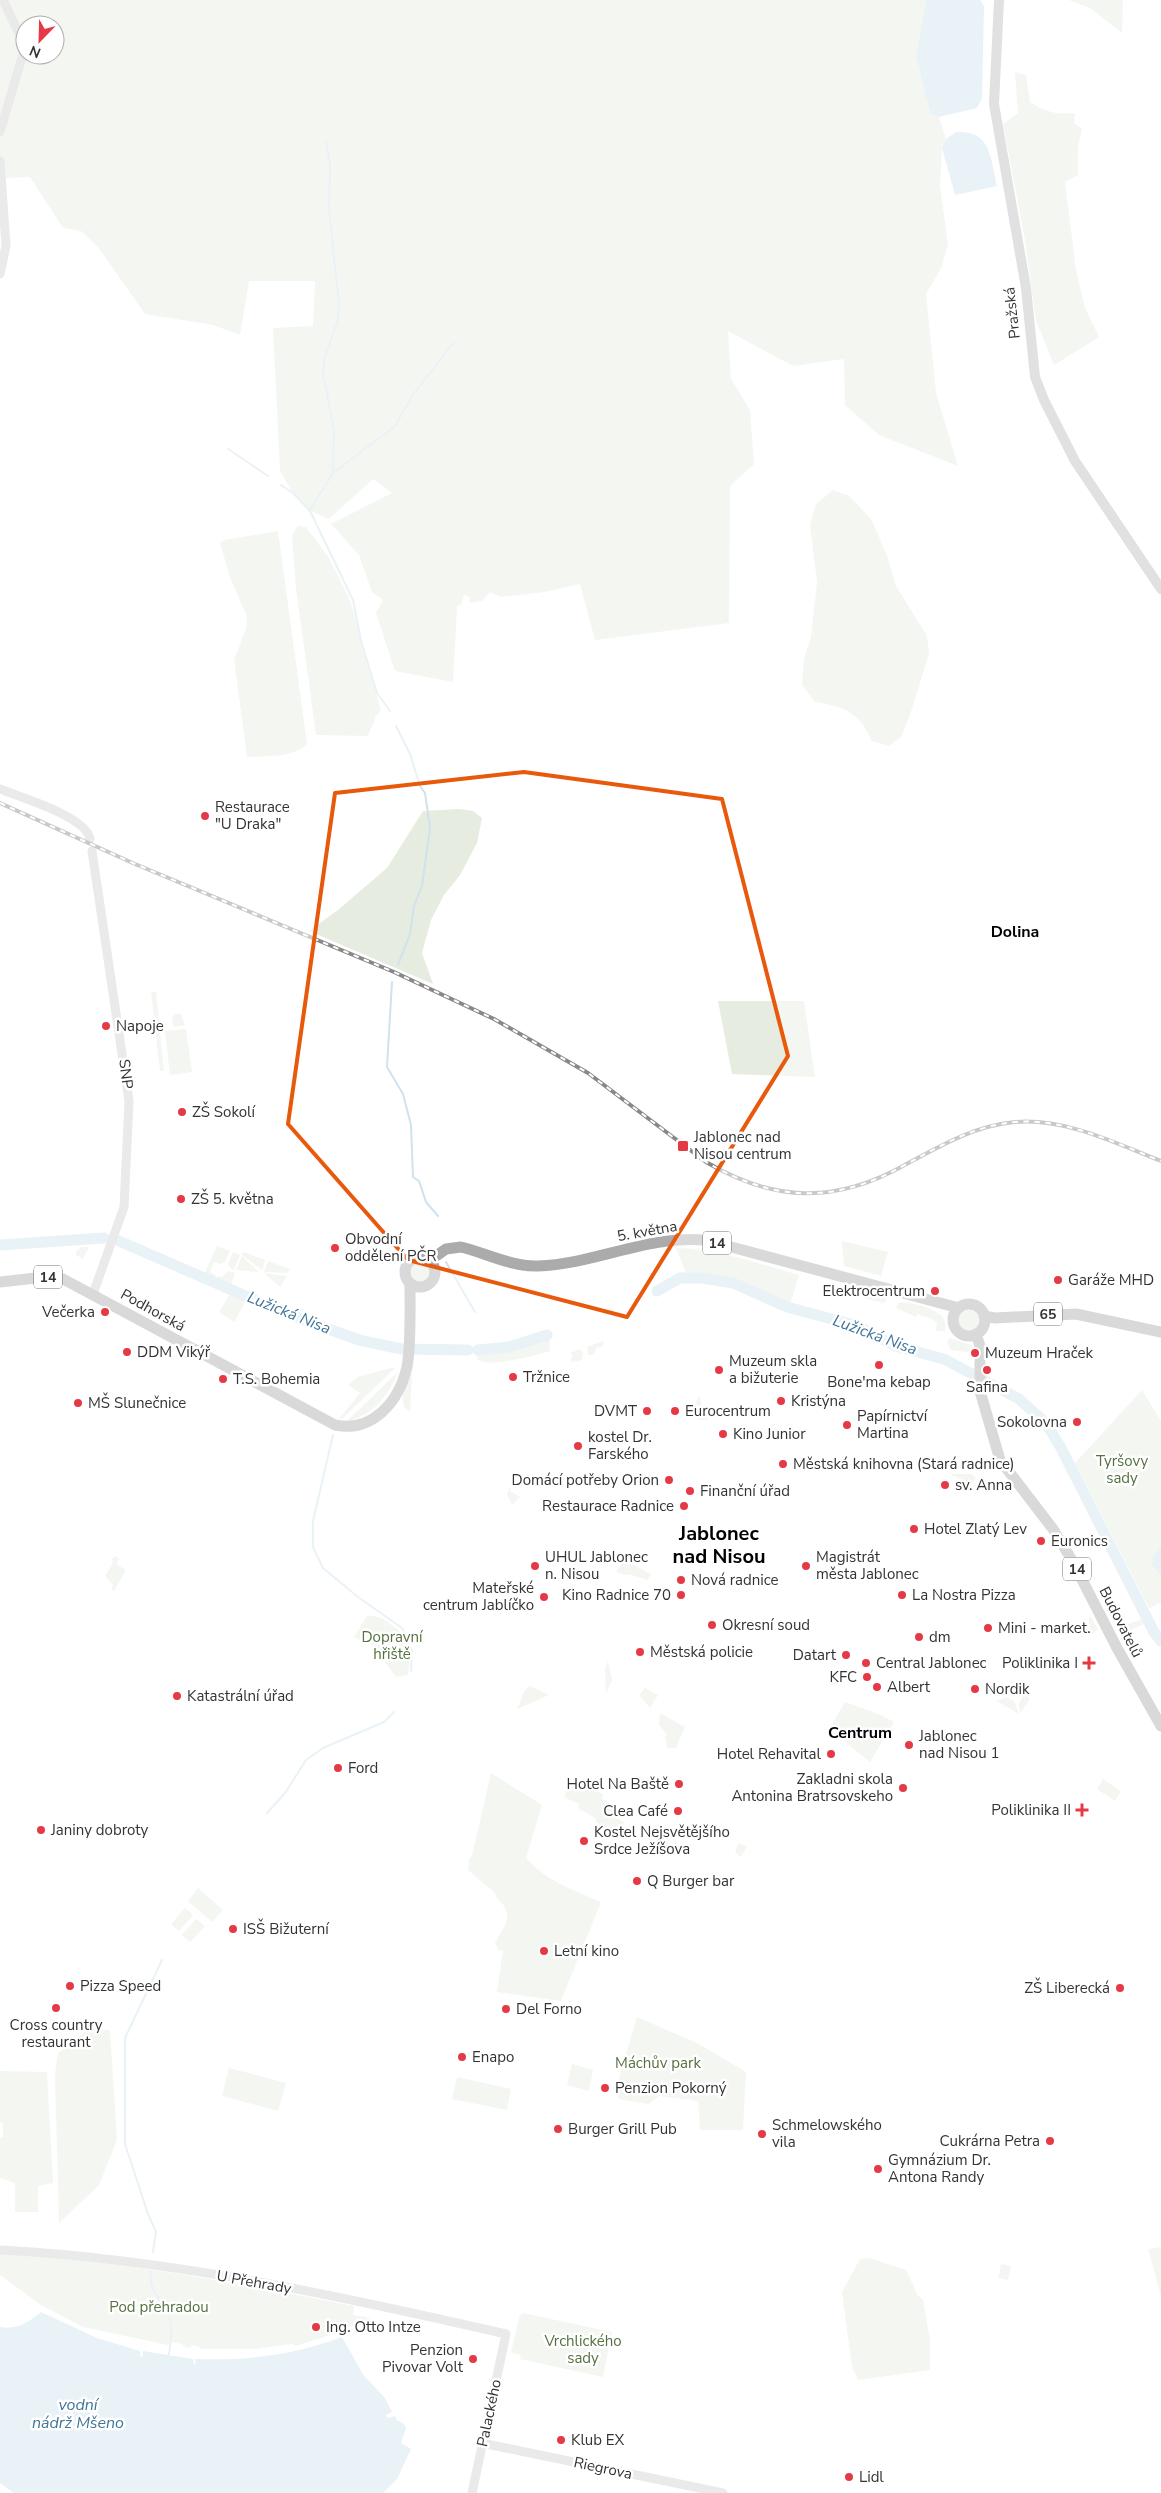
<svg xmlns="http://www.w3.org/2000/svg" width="1161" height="2493" font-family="'Nunito Sans',sans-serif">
<rect width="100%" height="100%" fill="#fff"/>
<!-- green -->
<path fill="#e6ecdf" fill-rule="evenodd" d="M0,0H926L916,56L930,113L939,117L946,139L942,148L940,186L948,245L941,268L926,294L936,393L958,466L879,435L845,405L844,359L793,366L728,331L731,379L750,410L754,464L730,486L729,623L595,640L580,584L545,592L501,597L490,592L482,601L470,603V597L464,595L461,604L457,606L453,682L395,671L376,613L383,600L372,592L359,555L331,524L392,493L373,479L329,519L310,511L293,493L280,471L273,328L313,326L315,281H249L240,335L213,325L145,314L98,247L81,231L63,228L30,177L5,178L0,183ZM25,25H55V55H25Z
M1069,0H1123L1122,33L1090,8Z
M1015,72L1026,75L1030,102C1045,112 1057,115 1075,113L1074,123L1082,129L1078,146V175L1065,182L1076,270L1085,308L1099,337L1054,365L1036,321L1025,240L1003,124L1018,113Z
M833,490L849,496L871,519L887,556L896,586L927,636L929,654L910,715L901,737L889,746L872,741C860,713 844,706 815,702L802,685L804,658L811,637L817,582L810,525L816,504Z
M298,526L306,527L329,558L350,600L381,710L376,716L368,736L316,735L296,588L292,535Z
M278,531L307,744C293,758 266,756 247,757L234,659L246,629L247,617L230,577L220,543L224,540Z
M459,809L473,811L482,818L477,843L460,875L444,895L431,920L422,953L433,984L309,931L338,910L387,868L423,811Z
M151,992H156L164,1071H160Z
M718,1001H804L815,1077L732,1074Z
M175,1014H181L185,1025L175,1027L173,1026L172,1017Z
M186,1029L192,1072L170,1075L165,1031Z
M842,1241L888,1252L881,1276L844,1266Z
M217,1246L230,1251L225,1262L221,1264L214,1262L210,1272L216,1275L214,1278L204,1274Z
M81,1247H89L83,1259L76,1255V1252Z
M676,1248C718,1249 759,1264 799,1275L790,1305L737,1279L686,1273Z
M233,1252L240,1255L234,1270L230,1268L228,1264Z
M243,1252L265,1260L262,1270L242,1255Z
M242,1256L259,1272L236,1270Z
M268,1261L290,1269L287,1273L264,1272Z
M409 1273a11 11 0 1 1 22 0a11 11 0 1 1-22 0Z
M228,1271L235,1273L231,1285L216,1279L218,1276L222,1277Z
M264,1273L287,1276L280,1287Z
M836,1286L887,1299L884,1303L843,1293L829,1294Z
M231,1292L247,1299L234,1322L219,1312Z
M898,1303C909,1301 938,1308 944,1319C945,1322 945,1327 945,1331H936L937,1323L932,1319L917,1314L916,1317L896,1308Z
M958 1321a11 11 0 1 1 22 0a11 11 0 1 1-22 0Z
M549,1337L550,1351C537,1355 486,1369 477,1359V1353L507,1349Z
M950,1338L971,1345L975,1353L951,1350L947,1342Z
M603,1341L604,1344L600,1348L598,1346L593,1355H588L587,1347Z
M580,1349L583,1353L582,1360L572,1362L570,1359H572V1354L570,1353Z
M390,1368H395L343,1418L338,1420L360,1393L348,1385L358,1377Z
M398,1372C389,1395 373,1416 347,1421Z
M412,1373V1374L410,1412C394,1401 408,1387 412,1373Z
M1142,1390L1161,1421V1602L1149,1608L1075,1463Z
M700,1396L702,1407L704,1406L711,1413L707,1420H698L696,1401Z
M949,1474H972L976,1478L972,1484Z
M511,1484L510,1491L520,1497L512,1505L507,1494Z
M721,1549L736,1558L734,1564L718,1555Z
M116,1556L119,1559L116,1564L126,1570L114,1591L111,1590L113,1585L105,1576L113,1563L112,1559Z
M624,1560L651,1574L647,1580L629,1574L626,1575L616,1572Z
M367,1616C376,1615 382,1618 389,1623C412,1638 411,1650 408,1675L396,1677L372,1645L354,1637Z
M1090,1616L1098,1629L1090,1636L1089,1617Z
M1142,1619L1144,1624L1122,1634L1128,1624Z
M608,1661L612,1680L606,1694L605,1668Z
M530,1686L549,1695L517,1709L525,1690Z
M645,1688L658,1695L650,1708L639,1695Z
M1024,1694L1030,1699L1020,1713L1019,1704Z
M1006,1697L1014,1701L1019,1714L997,1701Z
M845,1702L881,1715L894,1722L870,1762L829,1729Z
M660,1713L685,1727L676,1748H667L665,1737L667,1735L659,1725Z
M491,1773L542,1805L526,1858C549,1883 572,1889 601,1902L561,2001L497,1992L503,1950L499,1951L495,1943C501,1930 513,1921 504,1906C501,1901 496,1900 495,1893L468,1870L469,1858L472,1856Z
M1103,1779L1121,1791L1115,1801L1097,1789Z
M572,1780L603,1794L602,1801L626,1808L623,1816L618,1817L614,1813L612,1815L624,1822L618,1836L599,1827L595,1818L578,1808L579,1804L564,1797Z
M713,1827L726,1835L725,1837L717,1835L710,1840L707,1839Z
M739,1843L747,1847L741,1857L735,1852Z
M198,1888L223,1910L212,1922L188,1901Z
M185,1908L193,1915L179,1931L171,1924Z
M196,1919L205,1926L190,1942L182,1935Z
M637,2017L699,2044L746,2072L743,2130H700L698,2101L659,2096L649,2104L619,2099L615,2091Z
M89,2029L110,2030L117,2140L99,2185L59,2223L55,2074L58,2053Z
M572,2064L593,2070L589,2091L567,2085Z
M229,2068L286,2083L278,2111L222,2096Z
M0,2071L47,2072L53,2183L38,2186V2212H15V2183L0,2178V2138L3,2137V2124L0,2122Z
M457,2077L511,2089L507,2110L452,2099Z
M1161,2247V2296L1148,2249Z
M0,2254C119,2260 237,2283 354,2306L353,2315L371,2318L336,2333L296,2346L292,2344L255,2349H200V2347L191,2345V2348L184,2347L182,2344L171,2342L168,2345L83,2327L41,2305L0,2275Z
M869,2258L906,2270L918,2296L923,2299L930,2340V2370L858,2380L852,2367L842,2292L860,2259Z
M1001,2264L1011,2266L1008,2280L998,2278Z
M523,2313L612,2332L603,2377L520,2359L521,2355L511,2353L519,2317Z"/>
<!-- water -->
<path fill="#cfe2ee" d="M926,0H980L984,6L982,98L977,108L939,117L930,113L916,56Z
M956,132C992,130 990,158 997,186L955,195L942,148L946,139Z
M1161,1547V1573L1160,1574L1152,1565L1154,1555Z
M41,2312L97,2338L140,2351V2357L143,2356V2351L193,2359L194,2365L196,2363L195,2359C246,2361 294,2355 342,2337L364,2376L385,2398L392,2412L386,2415L388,2418L395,2416L397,2420L404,2424L406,2428L401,2443L411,2449L397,2479L383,2493H14L0,2483V2327C17,2330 29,2322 41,2312Z"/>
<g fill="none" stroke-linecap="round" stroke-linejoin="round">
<!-- stream -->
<path stroke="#cfe2ee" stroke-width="2" d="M326,142L330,165L329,208L339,305L337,323L325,357L323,374L334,430L333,473
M228,449L268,476
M281,485L293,493L310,511L353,600L361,641L377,693L390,711
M310,510L333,473L395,426L412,396L454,342
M396,726L410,754L420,786L425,793L430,828L422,886L414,906L410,934L398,965
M392,982L387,1067L403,1094L411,1125L413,1177L419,1181L426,1202L438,1216
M446,1262L475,1312
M333,1435L313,1521V1547L323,1568L358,1597L402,1628L412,1651L411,1671
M267,1813L285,1793L306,1760L323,1748L384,1722L394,1712
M153,2252L156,2232L148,2214L125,2144V2038L162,1960
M151,2271C148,2290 161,2299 168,2314C173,2326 171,2346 168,2358"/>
<!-- river -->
<path stroke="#cfe2ee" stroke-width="11" d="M119,1241L285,1313L359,1340L401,1349L468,1350
M0,1245L104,1238
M657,1291L680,1278H702L733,1283L787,1307L858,1326L895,1346L944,1359L1019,1399L1046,1423L1061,1448L1154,1632L1161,1641
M478,1350L509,1347L547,1335"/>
<!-- tertiary -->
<path stroke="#d0d0d0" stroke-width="9" d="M0,132L23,54L22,40L3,0
M0,161L6,246L0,274
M0,789C21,798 86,816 90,839
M92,851L129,1101L124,1207L93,1294
M0,2250C171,2259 340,2296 506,2334L472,2493
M482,2443L723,2493"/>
<!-- secondary -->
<path stroke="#bdbdbd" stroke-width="10" d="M999,0L994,104L1026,288L1035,377L1044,400L1075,461L1161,589"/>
<!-- primary -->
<path stroke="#ababab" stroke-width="11" d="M405 1272a15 15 0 1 1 30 0a15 15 0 1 1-30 0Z
M429,1261L446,1249L461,1247C486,1253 512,1267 538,1266C595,1264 648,1235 705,1240L959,1308
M0,1282L45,1277L63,1279L335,1425C372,1433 399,1402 407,1367C411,1346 410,1310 410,1287L409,1282
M953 1320a16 16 0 1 1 32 0a16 16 0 1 1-32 0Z
M984,1316L995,1318L1076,1314L1161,1332
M976,1334L980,1346V1391L1000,1460L1053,1529L1073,1562L1117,1648L1161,1726"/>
<!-- rail casing -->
<g stroke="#888" stroke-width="4">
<path id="rail" d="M0,803L135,864L394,972L494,1019L588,1073L706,1162C774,1202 834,1204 903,1166C940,1146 973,1126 1015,1122C1066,1118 1115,1143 1161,1161"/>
</g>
<!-- rail -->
<use href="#rail" stroke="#fff" stroke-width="2" stroke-dasharray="5.5" stroke-linecap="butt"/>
</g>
<!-- marked area -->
<path d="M0 0H1161V2493H0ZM524,772L722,799L788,1056L627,1317L408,1260L288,1124L335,793Z" fill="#fff" fill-opacity=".55" fill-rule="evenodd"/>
<path fill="none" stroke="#e8590c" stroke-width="4" stroke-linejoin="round" d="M524,772L722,799L788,1056L627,1317L408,1260L288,1124L335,793Z"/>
<!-- markers -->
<g fill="#e63946" stroke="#fff" stroke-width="2">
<circle cx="205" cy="816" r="5"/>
<circle cx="106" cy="1026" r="5"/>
<circle cx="182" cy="1112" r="5"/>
<rect x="677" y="1140" width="12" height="12" rx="2.5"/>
<circle cx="181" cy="1199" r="5"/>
<circle cx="335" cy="1248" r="5"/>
<circle cx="1058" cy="1280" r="5"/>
<circle cx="935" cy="1291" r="5"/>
<circle cx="105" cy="1312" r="5"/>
<circle cx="127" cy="1352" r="5"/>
<circle cx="975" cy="1353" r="5"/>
<circle cx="879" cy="1365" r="5"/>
<circle cx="719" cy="1370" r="5"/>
<circle cx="987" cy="1370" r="5"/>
<circle cx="513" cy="1377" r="5"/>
<circle cx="223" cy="1379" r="5"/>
<circle cx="781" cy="1401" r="5"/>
<circle cx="78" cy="1403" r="5"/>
<circle cx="647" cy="1411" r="5"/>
<circle cx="675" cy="1411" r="5"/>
<circle cx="1077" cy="1422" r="5"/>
<circle cx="847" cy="1425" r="5"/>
<circle cx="723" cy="1434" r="5"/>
<circle cx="578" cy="1446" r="5"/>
<circle cx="783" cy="1464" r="5"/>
<circle cx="669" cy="1480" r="5"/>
<circle cx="945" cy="1485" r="5"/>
<circle cx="690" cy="1491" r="5"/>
<circle cx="684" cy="1506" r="5"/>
<circle cx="914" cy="1529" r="5"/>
<circle cx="1041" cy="1541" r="5"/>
<circle cx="535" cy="1566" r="5"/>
<circle cx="806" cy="1566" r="5"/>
<circle cx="681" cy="1580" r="5"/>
<circle cx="681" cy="1595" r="5"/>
<circle cx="902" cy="1595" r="5"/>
<circle cx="544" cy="1597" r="5"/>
<circle cx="712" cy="1625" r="5"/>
<circle cx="988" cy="1628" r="5"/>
<circle cx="919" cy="1637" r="5"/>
<circle cx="640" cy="1652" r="5"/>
<circle cx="846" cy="1655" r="5"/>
<circle cx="866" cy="1663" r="5"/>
<path d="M1086.5 1655.5h5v5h5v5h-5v5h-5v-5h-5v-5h5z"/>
<circle cx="867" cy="1677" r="5"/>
<circle cx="877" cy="1687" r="5"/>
<circle cx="975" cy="1689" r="5"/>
<circle cx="177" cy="1696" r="5"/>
<circle cx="909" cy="1745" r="5"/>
<circle cx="831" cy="1754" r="5"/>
<circle cx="338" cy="1768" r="5"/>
<circle cx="679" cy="1784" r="5"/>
<circle cx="903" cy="1788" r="5"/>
<path d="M1079.5 1802.5h5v5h5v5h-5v5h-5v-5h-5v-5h5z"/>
<circle cx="678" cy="1811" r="5"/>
<circle cx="41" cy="1830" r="5"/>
<circle cx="584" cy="1841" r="5"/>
<circle cx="637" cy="1881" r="5"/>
<circle cx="233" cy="1929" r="5"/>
<circle cx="544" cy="1951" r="5"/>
<circle cx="70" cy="1986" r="5"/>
<circle cx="1120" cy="1988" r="5"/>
<circle cx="56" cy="2008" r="5"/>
<circle cx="506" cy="2009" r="5"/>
<circle cx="462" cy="2057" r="5"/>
<circle cx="605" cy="2088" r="5"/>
<circle cx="558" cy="2129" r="5"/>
<circle cx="762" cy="2134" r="5"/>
<circle cx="1050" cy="2141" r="5"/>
<circle cx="878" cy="2169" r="5"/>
<circle cx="316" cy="2327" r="5"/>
<circle cx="473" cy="2359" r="5"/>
<circle cx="561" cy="2440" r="5"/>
<circle cx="849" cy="2477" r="5"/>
</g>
<g text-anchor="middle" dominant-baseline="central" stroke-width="5" stroke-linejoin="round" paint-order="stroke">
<!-- shield labels -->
<g fill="#fff" stroke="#707070" stroke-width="1">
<rect x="703" y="1231.5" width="28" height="23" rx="4"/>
<rect x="34" y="1265.5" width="28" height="23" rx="4"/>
<rect x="1034" y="1302.5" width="28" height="23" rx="4"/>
<rect x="1063" y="1557.5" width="28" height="23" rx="4"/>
</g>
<g font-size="14" font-weight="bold" fill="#333">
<text x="717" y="1243">14</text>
<text x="48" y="1277">14</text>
<text x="1048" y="1314">65</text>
<text x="1077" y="1569">14</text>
</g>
<!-- street labels -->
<g font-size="15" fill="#333" stroke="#fff">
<text transform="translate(1012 313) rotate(-96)">Pražská</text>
<text transform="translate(126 1074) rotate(83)">SNP</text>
<text transform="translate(647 1231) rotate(-10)">5. května</text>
<text transform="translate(153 1310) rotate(29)">Podhorská</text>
<text transform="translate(1121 1622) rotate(63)">Budovatelů</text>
<text transform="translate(254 2282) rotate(10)">U Přehrady</text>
<text transform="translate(489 2413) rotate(-78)">Palackého</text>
<text transform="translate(603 2468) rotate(12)">Riegrova</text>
</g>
<!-- poi labels -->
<g font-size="15" fill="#333" stroke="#fff" text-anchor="start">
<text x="215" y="807">Restaurace<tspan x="215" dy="17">"U Draka"</tspan></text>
<text x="116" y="1026">Napoje</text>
<text x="192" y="1112">ZŠ Sokolí</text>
<text x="694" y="1137">Jablonec nad<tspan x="694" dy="17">Nisou centrum</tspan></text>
<text x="191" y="1199">ZŠ 5. května</text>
<text x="345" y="1239">Obvodní<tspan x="345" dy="17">oddělení PČR</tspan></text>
<text x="1068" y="1280">Garáže MHD</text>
<text x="925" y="1291" text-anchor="end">Elektrocentrum</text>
<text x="95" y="1312" text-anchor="end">Večerka</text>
<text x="137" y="1352">DDM Vikýř</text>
<text x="985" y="1353">Muzeum Hraček</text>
<text x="729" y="1361">Muzeum skla<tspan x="729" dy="17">a bižuterie</tspan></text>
<text x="523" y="1377">Tržnice</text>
<text x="233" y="1379">T.S. Bohemia</text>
<text x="879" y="1382" text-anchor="middle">Bone'ma kebap</text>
<text x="987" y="1387" text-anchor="middle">Safina</text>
<text x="791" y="1401">Kristýna</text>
<text x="88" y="1403">MŠ Slunečnice</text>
<text x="637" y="1411" text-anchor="end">DVMT</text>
<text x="685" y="1411">Eurocentrum</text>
<text x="857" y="1416">Papírnictví<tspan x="857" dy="17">Martina</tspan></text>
<text x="1067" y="1422" text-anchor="end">Sokolovna</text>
<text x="733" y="1434">Kino Junior</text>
<text x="588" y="1437">kostel Dr.<tspan x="588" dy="17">Farského</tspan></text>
<text x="793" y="1464">Městská knihovna (Stará radnice)</text>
<text x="659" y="1480" text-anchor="end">Domácí potřeby Orion</text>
<text x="955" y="1485">sv. Anna</text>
<text x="700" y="1491">Finanční úřad</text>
<text x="674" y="1506" text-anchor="end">Restaurace Radnice</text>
<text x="924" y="1529">Hotel Zlatý Lev</text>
<text x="1051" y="1541">Euronics</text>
<text x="545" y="1557">UHUL Jablonec<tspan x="545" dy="17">n. Nisou</tspan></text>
<text x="816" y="1557">Magistrát<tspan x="816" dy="17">města Jablonec</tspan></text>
<text x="691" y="1580">Nová radnice</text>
<text x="534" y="1588" text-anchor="end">Mateřské<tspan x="534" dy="17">centrum Jablíčko</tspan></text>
<text x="671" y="1595" text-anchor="end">Kino Radnice 70</text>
<text x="912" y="1595">La Nostra Pizza</text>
<text x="722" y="1625">Okresní soud</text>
<text x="998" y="1628">Mini - market.</text>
<text x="929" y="1637">dm</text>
<text x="650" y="1652">Městská policie</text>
<text x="836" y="1655" text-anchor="end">Datart</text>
<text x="876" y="1663">Central Jablonec</text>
<text x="1078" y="1663" text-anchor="end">Poliklinika I</text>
<text x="857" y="1677" text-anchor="end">KFC</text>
<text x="887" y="1687">Albert</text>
<text x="985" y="1689">Nordik</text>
<text x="187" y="1696">Katastrální úřad</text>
<text x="919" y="1736">Jablonec<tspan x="919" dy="17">nad Nisou 1</tspan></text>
<text x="821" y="1754" text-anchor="end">Hotel Rehavital</text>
<text x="348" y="1768">Ford</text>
<text x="893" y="1779" text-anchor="end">Zakladni skola<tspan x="893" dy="17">Antonina Bratrsovskeho</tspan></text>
<text x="669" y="1784" text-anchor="end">Hotel Na Baště</text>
<text x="1071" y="1810" text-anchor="end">Poliklinika II</text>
<text x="668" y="1811" text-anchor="end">Clea Café</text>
<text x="51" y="1830">Janiny dobroty</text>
<text x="594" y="1832">Kostel Nejsvětějšího<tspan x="594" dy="17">Srdce Ježíšova</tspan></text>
<text x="647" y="1881">Q Burger bar</text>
<text x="243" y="1929">ISŠ Bižuterní</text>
<text x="554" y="1951">Letní kino</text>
<text x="80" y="1986">Pizza Speed</text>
<text x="1110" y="1988" text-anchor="end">ZŠ Liberecká</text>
<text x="516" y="2009">Del Forno</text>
<text x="56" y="2025" text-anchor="middle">Cross country<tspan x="56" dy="17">restaurant</tspan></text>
<text x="472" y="2057">Enapo</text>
<text x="615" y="2088">Penzion Pokorný</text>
<text x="772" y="2125">Schmelowského<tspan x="772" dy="17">vila</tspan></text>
<text x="568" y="2129">Burger Grill Pub</text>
<text x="1040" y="2141" text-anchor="end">Cukrárna Petra</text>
<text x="888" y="2160">Gymnázium Dr.<tspan x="888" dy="17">Antona Randy</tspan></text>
<text x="326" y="2327">Ing. Otto Intze</text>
<text x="463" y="2350" text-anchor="end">Penzion<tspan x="463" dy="17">Pivovar Volt</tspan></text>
<text x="571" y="2440">Klub EX</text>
<text x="859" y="2477">Lidl</text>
</g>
<!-- park labels -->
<g font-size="15" fill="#56703f" stroke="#fff">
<text x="1122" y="1461">Tyršovy<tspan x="1122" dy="17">sady</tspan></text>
<text x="392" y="1637">Dopravní<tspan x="392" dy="17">hřiště</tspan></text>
<text x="658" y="2063">Máchův park</text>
<text x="159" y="2307">Pod přehradou</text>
<text x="583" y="2341">Vrchlického<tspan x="583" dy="17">sady</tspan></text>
</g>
<!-- neighbourhood labels -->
<g font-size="16" font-weight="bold" fill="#000" stroke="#fff">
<text x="1015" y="932">Dolina</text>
<text x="860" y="1733">Centrum</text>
</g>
<!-- water labels -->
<g font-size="16" font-style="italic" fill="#3f7597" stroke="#fff">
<text transform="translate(289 1313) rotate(22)">Lužická Nisa</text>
<text transform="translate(875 1335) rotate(20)">Lužická Nisa</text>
<text x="78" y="2405">vodní<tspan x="78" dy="18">nádrž Mšeno</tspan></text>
</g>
<!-- district labels -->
<g font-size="20" font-weight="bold" fill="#000" stroke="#fff">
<text x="719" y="1533">Jablonec<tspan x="719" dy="23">nad Nisou</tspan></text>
</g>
</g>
<!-- north arrow -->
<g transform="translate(40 40) rotate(203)"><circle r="24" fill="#ffffff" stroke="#adadad"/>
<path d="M0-4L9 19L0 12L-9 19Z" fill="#e63946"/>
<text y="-8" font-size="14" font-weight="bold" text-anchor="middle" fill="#333333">N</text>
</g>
</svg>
